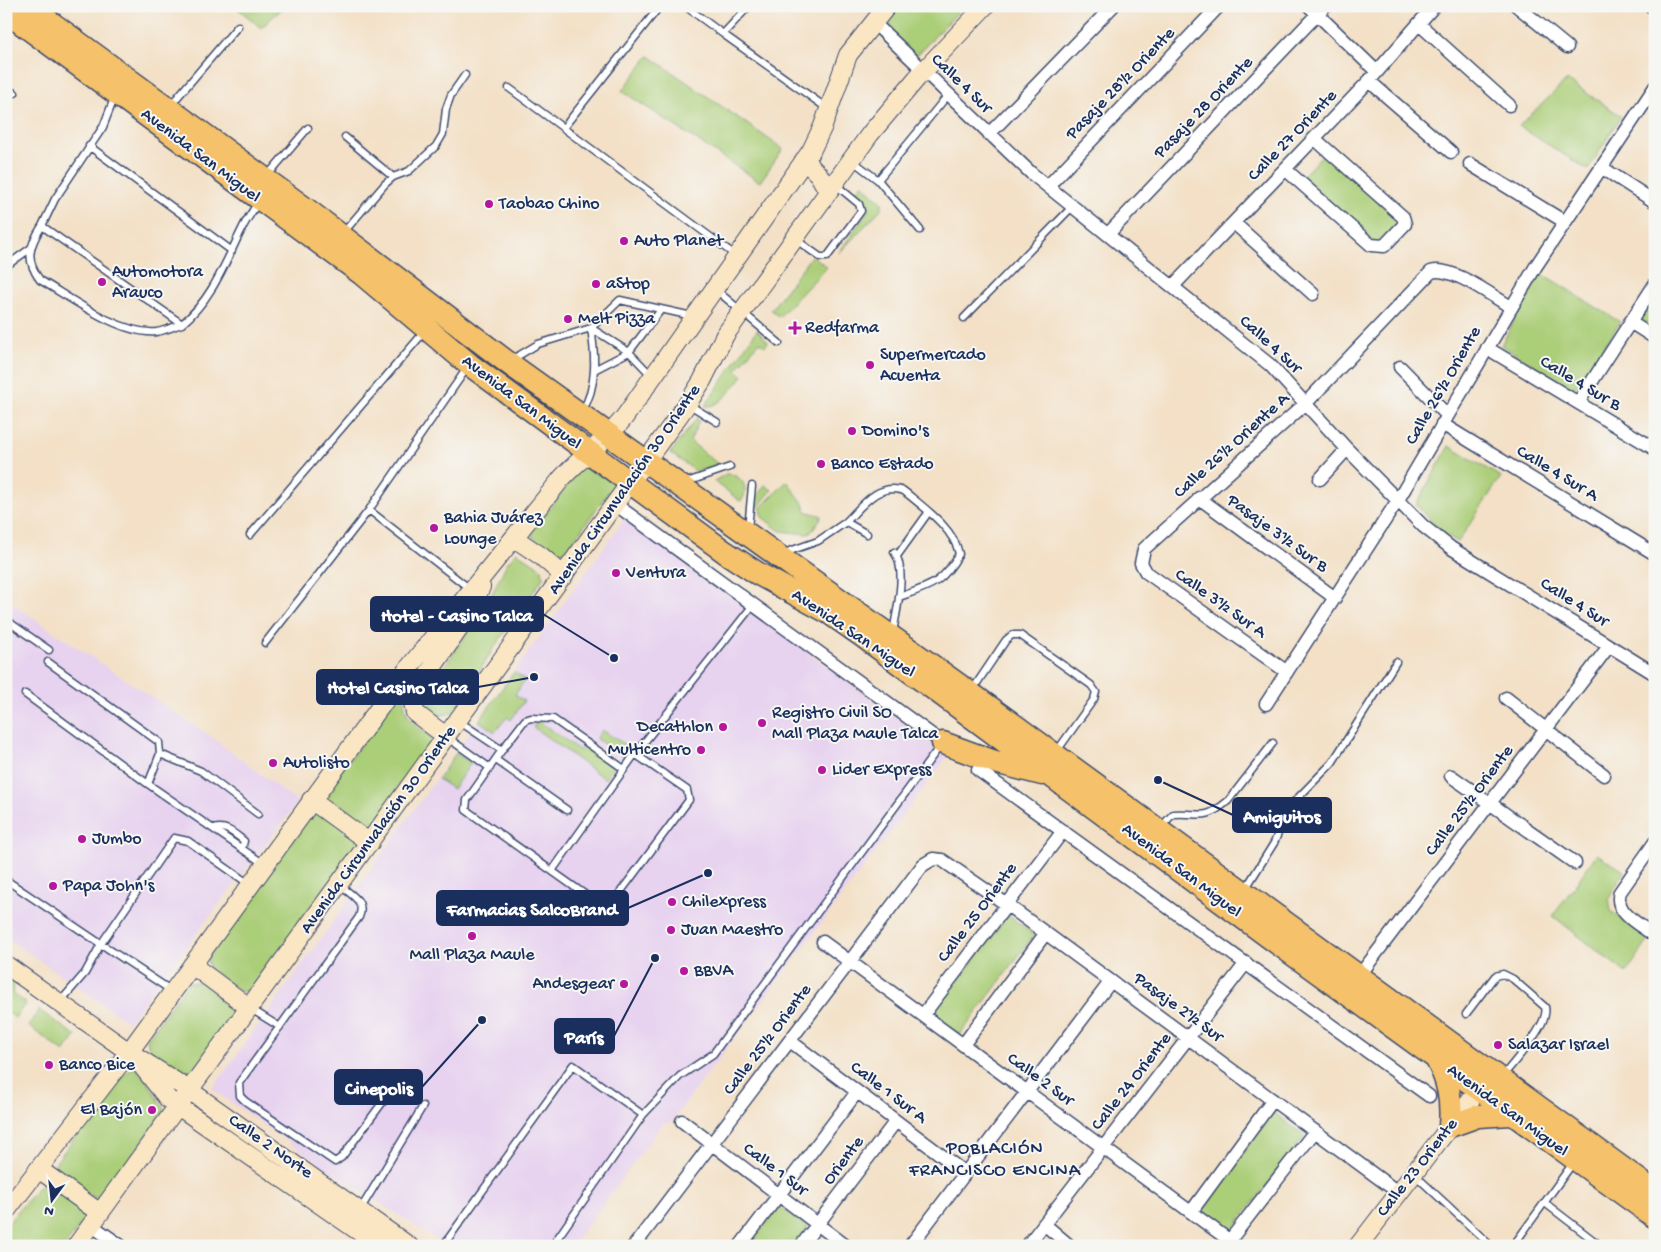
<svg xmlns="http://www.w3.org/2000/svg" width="1661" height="1252" font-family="'Gochi Hand',sans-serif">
<rect width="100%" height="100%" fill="#f6f6f2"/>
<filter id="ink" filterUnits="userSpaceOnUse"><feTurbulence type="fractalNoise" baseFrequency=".02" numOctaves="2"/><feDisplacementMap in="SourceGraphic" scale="10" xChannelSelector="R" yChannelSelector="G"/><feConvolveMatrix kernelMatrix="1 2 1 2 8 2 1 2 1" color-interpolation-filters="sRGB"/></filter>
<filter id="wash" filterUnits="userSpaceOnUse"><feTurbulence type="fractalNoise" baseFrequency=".0096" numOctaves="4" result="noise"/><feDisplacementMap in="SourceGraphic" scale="20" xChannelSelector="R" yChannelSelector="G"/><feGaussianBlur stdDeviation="1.12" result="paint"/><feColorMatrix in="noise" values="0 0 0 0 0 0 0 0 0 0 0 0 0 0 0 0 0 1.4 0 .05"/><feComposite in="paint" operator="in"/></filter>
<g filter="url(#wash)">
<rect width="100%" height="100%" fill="#f3e0c6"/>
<!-- built -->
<path fill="#e7d2ef" d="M626,517L948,756L671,1122L663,1123L572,1246H446L323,1166L212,1089Z
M6,600L210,736L298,802L128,1022L6,937Z"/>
<!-- green -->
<path fill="#abce78" stroke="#637e6b" d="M235,6H285L261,28Z
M901,6H964L915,57L885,23Z
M649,56L783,149L760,182L622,91Z
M1567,80L1621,116L1588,170L1519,126Z
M1325,152L1405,223L1381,249L1302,177Z
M862,184L882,202V208L839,253L869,209L854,193Z
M812,255L827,267L779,317L771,310Z
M1541,273L1620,322L1578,386L1570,388L1501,345Z
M1655,298V329L1640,321Z
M757,330L768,342L765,346L759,342L736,370L743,376C733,387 720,408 705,406Z
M697,418L699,421L690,441L719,465L697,472L670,453Z
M1449,446L1501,477L1458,542L1443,533L1416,505Z
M585,462L615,484L565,552H551L533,538L532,532Z
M726,474C741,474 750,487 742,500L740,501L714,481Z
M787,481L805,506V511L822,516L813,530L807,534L780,531L762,517L761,507Z
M765,485L772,490L754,512V500Z
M517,552L542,569L543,578L493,649L455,712L434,717L423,710L420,701L485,608L507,563Z
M413,672L417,674C404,693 397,708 417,726C424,732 430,735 435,742L254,988L241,992L209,968L207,958Z
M514,672L525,680L515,695L524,701L511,720L507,717L495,732L479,721Z
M537,722H540L579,750L586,748L614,767L605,779L533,727Z
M602,730L629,747L623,756L596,739Z
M456,753L471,763L453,789L438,779Z
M1597,854L1624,871L1609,898L1611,911L1649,940L1626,973L1553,916Z
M1008,915L1034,935L960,1035L932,1015Z
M6,978L14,982L12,993L26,1003L15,1018L6,1011Z
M200,982L232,1003L235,1009L232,1017L194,1071L182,1074L149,1050L147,1039L188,983Z
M39,1010L76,1036L64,1052L28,1026Z
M134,1067L147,1081L165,1110L101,1198H95L60,1175L53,1166L122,1076Z
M1273,1112L1305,1136L1229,1234L1200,1212Z
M44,1185L50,1187L88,1215L65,1246H6V1226L38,1187Z
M779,1206L808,1227L793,1246H750Z"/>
</g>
<g filter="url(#ink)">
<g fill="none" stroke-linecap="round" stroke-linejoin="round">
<!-- lane casing -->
<g stroke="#3b4a6e" stroke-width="9">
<path id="lane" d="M685,6L723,34L749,6
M723,34L828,109
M509,88L735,255
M6,89L15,93
M115,96L103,127L55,199L42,226L182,324C212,299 225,263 242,229C246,220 253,211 258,202
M170,106L238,26
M564,127L660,6
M345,137L393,177
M89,146L232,251
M853,161L878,180L948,95
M267,176L308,128
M878,180L920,230
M42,226C29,246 25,260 40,280C71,298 120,335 156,332C165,331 174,326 182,324
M343,233L385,184L393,177L409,171L436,146L443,134L446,109L451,95L465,75
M795,239L820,257H827L861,211L859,204L836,185
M6,266L31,248
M715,289L779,343
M964,318L1073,206
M591,328L629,352L652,376
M513,359L538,344L591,328L620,300L692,316
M594,370L629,352L660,311
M688,404L717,422
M582,411C598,387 595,354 591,328
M684,483L730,467
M369,510L470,589
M846,522C862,506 878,482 904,491C923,507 954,528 959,554C942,584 930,586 899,597
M748,529L752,486
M250,535L425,331
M784,553L818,541L846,522L867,534
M897,556L928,513
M6,620L49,650
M893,633C896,612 908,570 894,552
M265,643L369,510L467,368
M48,662L159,742L160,754L148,784
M973,689L1006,640L1012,635H1020L1091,685L1096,692L1094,699L1057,751
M25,694L148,784L264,864
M460,722L502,750
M448,738L490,768
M160,754L201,771L258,814
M496,760L567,810
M624,769L553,719L531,718L525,720L502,750L467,800L466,810L597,903L609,905L613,902L689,800L687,790L635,754
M1161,827L1173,814C1202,812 1203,822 1228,801L1273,743
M214,829C226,825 235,834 244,841L242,849
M552,871L635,754L753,605
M6,880L101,944L174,838L188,841L249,884
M340,885C350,895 366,900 359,917L239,1083L240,1096L245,1101L335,1162L342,1157L388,1095
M1246,888L1274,843L1289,807L1332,763L1396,662
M60,1002L85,973L101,944L172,991
M251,1009L280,1027
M1466,1014L1495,976L1503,974L1513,979L1545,1007C1550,1024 1514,1061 1503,1076
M643,1115L680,1076L713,1054L940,746
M1415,1175L1491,1246
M1545,1203L1601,1246
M360,1210L423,1106
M443,1246L573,1065L643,1115L552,1246
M1513,1246L1573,1163"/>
</g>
<!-- street casing -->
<g stroke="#3b4a6e" stroke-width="15">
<path id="street" d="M1309,6L1377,72
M1517,6L1567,47
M1651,6L1655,9
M873,22L1031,173L1270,365L1347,449L1423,526L1451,548L1655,674
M1419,24L1509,105
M1369,81L1451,152
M989,134L1113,6
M1470,164L1565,222
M1601,167L1655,202
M1285,169L1371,245L1384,246L1405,224L1403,217L1315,139
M1048,186L1219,6
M1234,223L1313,294
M1109,233L1325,6
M1173,286L1369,81L1434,6
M1630,322L1655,338
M1487,348L1655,449
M1400,367L1447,415
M1578,403L1655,284
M1442,424L1655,554
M1320,479L1347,449
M1199,498L1335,598
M615,504L943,743
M1287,672L1146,572L1141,563L1144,549L1305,404L1431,272C1451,265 1492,296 1511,307
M1506,698L1604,775
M1266,704L1398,500L1536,266L1655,87
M978,770L1429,1096
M1451,776L1575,863
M1655,842L1620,892C1613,913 1641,925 1655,936
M823,942L1237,1246
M1359,976L1609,646
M923,1015L1063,831
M790,1041L965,1173
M963,1045L1045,934
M682,1121L846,1246
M1191,1212L1273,1100
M1044,1224L1070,1246
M91,1225L121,1246
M1230,1240L1315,1131
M634,1246L923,865L933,859L942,860L1006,904L1399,1193
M740,1246L857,1092
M801,1246L896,1121
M910,1246L1111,981
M1027,1246L1246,963"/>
</g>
<!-- secondary casing -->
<g stroke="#3b4a6e" stroke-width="20">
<path id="secondary" d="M804,160L819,175L828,191
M514,538L541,556L564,576
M447,737L415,713L412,697L465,620L481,587
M311,800L370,843
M6,965L129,1052L189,1090L409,1246
M192,965L250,1008
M142,1066L168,1099L178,1106L380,1246
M40,1170L100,1213
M6,1211L129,1052L407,670L562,478C582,456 609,439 626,415L811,151L823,126L848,55L887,6
M76,1246L688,403L702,381L725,335L870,134L917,78L985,6
M1358,1246L1478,1090"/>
</g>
<!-- highway casing -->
<g stroke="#3b4a6e" stroke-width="25">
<path id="highway" d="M28,6L310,212L507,362L970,693L1655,1192
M6,12L362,274L470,365L725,552L757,573L828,612L861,635L1269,937L1655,1217
M943,743L995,762L1042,774
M1437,1060C1449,1082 1452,1102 1450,1126
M1450,1126L1478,1116L1511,1114"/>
</g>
<!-- lane -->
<use href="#lane" stroke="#fff" stroke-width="6"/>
<!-- street -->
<use href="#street" stroke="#fff" stroke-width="12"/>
<!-- secondary -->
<use href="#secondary" stroke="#fbe6c4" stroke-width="18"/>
<!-- highway -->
<use href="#highway" stroke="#f5c16b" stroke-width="22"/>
</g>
</g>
<!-- markers -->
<g fill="#b5179e" stroke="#f6f6f2" stroke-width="2">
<circle cx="489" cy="204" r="5"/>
<circle cx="624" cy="241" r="5"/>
<circle cx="102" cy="282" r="5"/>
<circle cx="596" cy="284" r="5"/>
<circle cx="568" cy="319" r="5"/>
<path d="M792.5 320.5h5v5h5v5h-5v5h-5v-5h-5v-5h5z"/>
<circle cx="870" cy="365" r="5"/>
<circle cx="852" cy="431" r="5"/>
<circle cx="821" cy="464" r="5"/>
<circle cx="434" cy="528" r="5"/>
<circle cx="616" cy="573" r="5"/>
<circle cx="762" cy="723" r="5"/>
<circle cx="723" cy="727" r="5"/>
<circle cx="701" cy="750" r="5"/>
<circle cx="273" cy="763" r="5"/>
<circle cx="822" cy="770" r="5"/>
<circle cx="82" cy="839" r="5"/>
<circle cx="53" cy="886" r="5"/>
<circle cx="672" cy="902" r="5"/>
<circle cx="671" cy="930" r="5"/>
<circle cx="472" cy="936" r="5"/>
<circle cx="684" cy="971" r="5"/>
<circle cx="624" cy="984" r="5"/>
<circle cx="1498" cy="1045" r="5"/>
<circle cx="49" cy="1065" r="5"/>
<circle cx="152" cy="1110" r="5"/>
</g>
<g text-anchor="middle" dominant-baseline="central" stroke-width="4" stroke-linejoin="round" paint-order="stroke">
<!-- street labels -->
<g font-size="18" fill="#1b2f5e" stroke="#f6f6f2">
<text transform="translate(961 84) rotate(44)">Calle 4 Sur</text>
<text transform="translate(1121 84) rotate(-46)">Pasaje 28½ Oriente</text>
<text transform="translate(1204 108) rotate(-46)">Pasaje 28 Oriente</text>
<text transform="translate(1293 136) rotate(-46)">Calle 27 Oriente</text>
<text transform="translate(200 156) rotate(37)">Avenida San Miguel</text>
<text transform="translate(1270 345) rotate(42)">Calle 4 Sur</text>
<text transform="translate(1580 384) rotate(31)">Calle 4 Sur B</text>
<text transform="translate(1444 386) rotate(-60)">Calle 26½ Oriente</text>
<text transform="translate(521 403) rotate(37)">Avenida San Miguel</text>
<text transform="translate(1232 446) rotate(-42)">Calle 26½ Oriente A</text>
<text transform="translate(1557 474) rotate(31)">Calle 4 Sur A</text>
<text transform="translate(625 490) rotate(-55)">Avenida Circunvalación 30 Oriente</text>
<text transform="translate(1277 534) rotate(36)">Pasaje 3½ Sur B</text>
<text transform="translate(1574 603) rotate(32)">Calle 4 Sur</text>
<text transform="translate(1220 604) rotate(35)">Calle 3½ Sur A</text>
<text transform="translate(853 634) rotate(34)">Avenida San Miguel</text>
<text transform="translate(1470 801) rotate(-53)">Calle 25½ Oriente</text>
<text transform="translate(379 830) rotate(-54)">Avenida Circunvalación 30 Oriente</text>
<text transform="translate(1181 871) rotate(37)">Avenida San Miguel</text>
<text transform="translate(978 913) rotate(-53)">Calle 25 Oriente</text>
<text transform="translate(1178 1008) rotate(36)">Pasaje 2½ Sur</text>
<text transform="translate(768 1040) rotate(-53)">Calle 25½ Oriente</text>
<text transform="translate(1040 1080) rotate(36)">Calle 2 Sur</text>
<text transform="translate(1132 1082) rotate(-52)">Calle 24 Oriente</text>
<text transform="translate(888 1093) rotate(37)">Calle 1 Sur A</text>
<text transform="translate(1507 1111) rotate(36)">Avenida San Miguel</text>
<text transform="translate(270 1147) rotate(35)">Calle 2 Norte</text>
<text transform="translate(844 1161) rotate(-53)">Oriente</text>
<text transform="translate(1418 1168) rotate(-52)">Calle 23 Oriente</text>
<text transform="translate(775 1170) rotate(37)">Calle 1 Sur</text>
</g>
<!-- poi labels -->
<g font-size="18" fill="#1b2f5e" stroke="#f6f6f2" text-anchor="start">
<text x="499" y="204">Taobao Chino</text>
<text x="634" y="241">Auto Planet</text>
<text x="112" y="272">Automotora<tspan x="112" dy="21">Arauco</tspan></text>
<text x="606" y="284">aStop</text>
<text x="578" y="319">Melt Pizza</text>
<text x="805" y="328">Redfarma</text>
<text x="880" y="355">Supermercado<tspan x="880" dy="21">Acuenta</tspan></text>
<text x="862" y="431">Domino's</text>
<text x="831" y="464">Banco Estado</text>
<text x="444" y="518">Bahia Juárez<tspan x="444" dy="21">Lounge</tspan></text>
<text x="626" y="573">Ventura</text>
<text x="772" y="713">Registro Civil SO<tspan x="772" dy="21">Mall Plaza Maule Talca</tspan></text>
<text x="713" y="727" text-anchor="end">Decathlon</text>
<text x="691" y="750" text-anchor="end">Multicentro</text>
<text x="283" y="763">Autolisto</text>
<text x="832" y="770">Lider Express</text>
<text x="92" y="839">Jumbo</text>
<text x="63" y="886">Papa John's</text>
<text x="682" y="902">Chilexpress</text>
<text x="681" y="930">Juan Maestro</text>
<text x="472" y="955" text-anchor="middle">Mall Plaza Maule</text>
<text x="694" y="971">BBVA</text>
<text x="614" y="984" text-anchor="end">Andesgear</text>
<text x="1508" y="1045">Salazar Israel</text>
<text x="59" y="1065">Banco Bice</text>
<text x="142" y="1110" text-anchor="end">El Bajón</text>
</g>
<!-- neighbourhood labels -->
<g font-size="19" letter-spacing="1" fill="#1b2f5e" stroke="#f6f6f2">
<text x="995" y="1149">POBLACIÓN<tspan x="995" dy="22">FRANCISCO ENCINA</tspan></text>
</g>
</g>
<!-- callouts -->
<path fill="none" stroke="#1b2f5e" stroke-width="2" d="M614 658L543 614M534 677L478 687M1158 780L1233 815M708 873L628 908M655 958L614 1036M482 1020L422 1087"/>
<g fill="#1b2f5e" stroke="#f6f6f2" stroke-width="2">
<circle cx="614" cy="658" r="5"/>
<circle cx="534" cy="677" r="5"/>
<circle cx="1158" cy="780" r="5"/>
<circle cx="708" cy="873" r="5"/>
<circle cx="655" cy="958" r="5"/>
<circle cx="482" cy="1020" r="5"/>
</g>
<g fill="#1b2f5e" stroke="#1b2f5e" stroke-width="2">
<rect x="371" y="597" width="172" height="34" rx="5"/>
<rect x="317" y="670" width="161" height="34" rx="5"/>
<rect x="1233" y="798" width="98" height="34" rx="5"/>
<rect x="437" y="891" width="191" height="34" rx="5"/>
<rect x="555" y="1019" width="59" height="34" rx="5"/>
<rect x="335" y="1070" width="87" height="34" rx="5"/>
</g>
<g font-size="19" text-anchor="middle" font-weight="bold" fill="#fff">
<text x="457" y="621">Hotel - Casino Talca</text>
<text x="398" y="693">Hotel Casino Talca</text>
<text x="1282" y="822">Amiguitos</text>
<text x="532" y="915">Farmacias SalcoBrand</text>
<text x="584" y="1043">París</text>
<text x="379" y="1094">Cinepolis</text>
</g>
<!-- margin -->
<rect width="1661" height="1252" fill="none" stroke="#f6f6f2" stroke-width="25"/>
<!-- north arrow -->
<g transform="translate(52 1200) rotate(195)" stroke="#f6f6f2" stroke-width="4" paint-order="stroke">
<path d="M0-4L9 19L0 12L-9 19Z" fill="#1b2f5e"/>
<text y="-8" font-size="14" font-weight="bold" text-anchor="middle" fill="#1b2f5e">N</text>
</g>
</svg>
